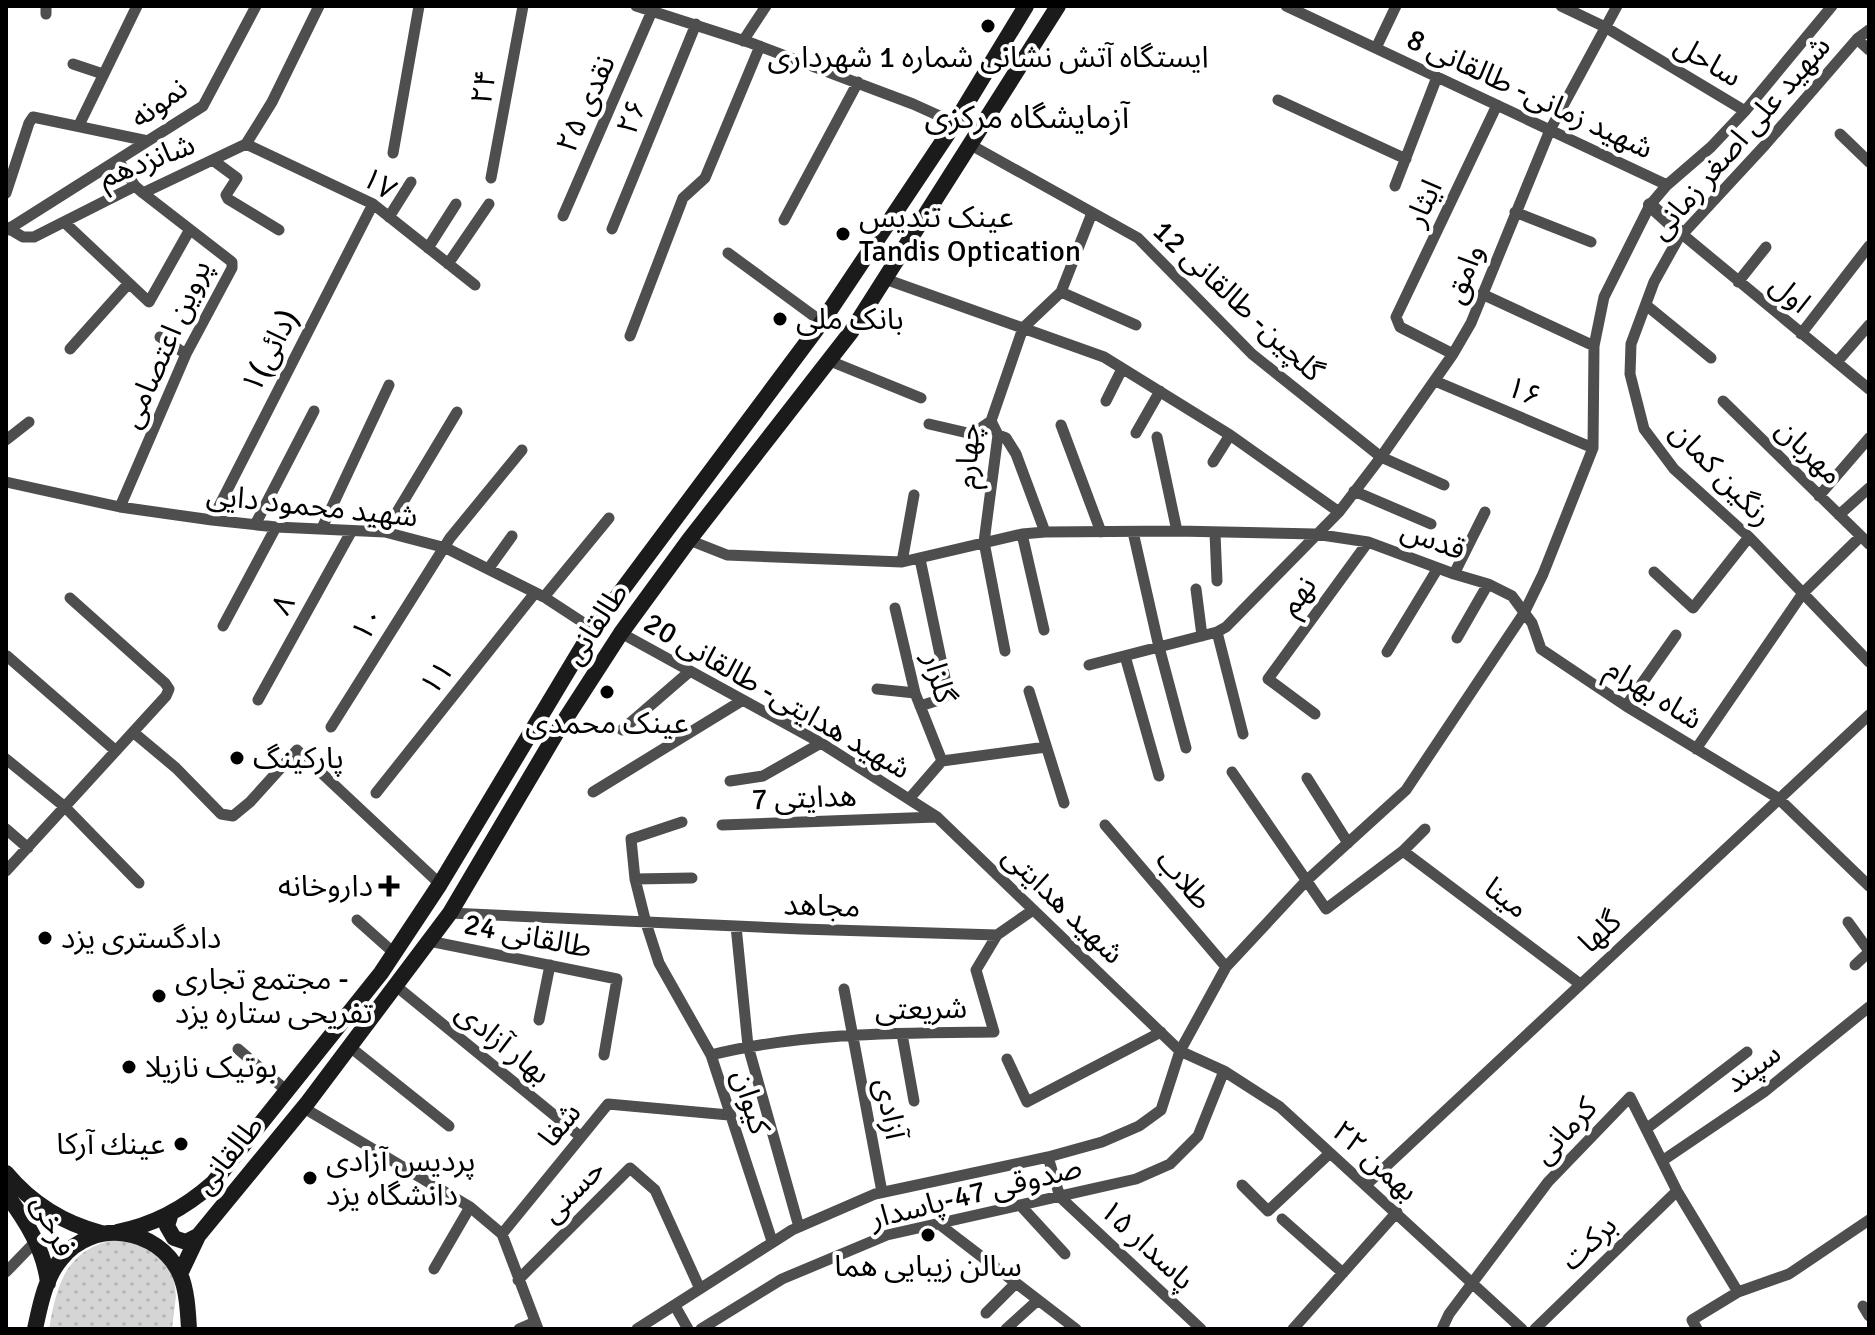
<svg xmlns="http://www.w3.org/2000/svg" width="1875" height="1335" font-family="Signika,'Noto Sans Arabic',sans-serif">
<defs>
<pattern id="grass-dots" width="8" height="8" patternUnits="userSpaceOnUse" patternTransform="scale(2)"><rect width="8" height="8" fill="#d5d5d5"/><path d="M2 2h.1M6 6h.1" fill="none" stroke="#b5b5b5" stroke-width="1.8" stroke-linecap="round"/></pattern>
</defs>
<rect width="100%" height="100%" fill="#fff"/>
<!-- grass -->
<path fill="url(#grass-dots)" d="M120,1239L156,1251L174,1278L176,1296L172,1329H49C57,1282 67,1247 120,1239Z"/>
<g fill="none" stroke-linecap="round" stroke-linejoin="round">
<!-- minor -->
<path stroke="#4e4e4e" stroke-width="11" d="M636,6L751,43L913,104L955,123
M1286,6L1667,185
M1561,6L1605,27L1745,111
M46,14V6
M1869,30L1857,39L1765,145L1678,239L1654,282L1631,344L1630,374L1644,429L1674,469L1749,537L1869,662
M1857,39L1869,50
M743,41L766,6
M1376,48L1396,6
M73,64L103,74
M1278,100L1406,159
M79,125L137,6
M1840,134L1869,162
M246,144L373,204L475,285
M971,145L1138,238L1252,354L1381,457L1444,485
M393,153L419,6
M118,160L135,186
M214,161L237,178L226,195L228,199L279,230
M491,178L523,6
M1395,186L1437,77
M6,193L29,123L33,117L148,141
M1515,212L1591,242
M563,216L652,11
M389,217L411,182
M784,220L858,82
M64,222L149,302L189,231
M6,227L23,237H34L135,186L143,193L246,144L272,102L319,6
M612,229L696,24
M7,230L203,106L256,6
M1682,234L1869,389
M428,248L456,204
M728,253L822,322
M448,264L489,204
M885,279L1104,357L1230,435L1339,512
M1738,282L1766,247
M1061,292L1136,325
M1482,294L1594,346
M1646,305L1711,358
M1801,334L1869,246
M630,336L683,198L705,178L760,46
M160,337L186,354
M70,349L129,283
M1453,354L1400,327L1396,317L1497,105
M830,361L921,398
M1837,362L1869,325
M1435,381L1593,448
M1106,401L1122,369
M1723,401L1869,544
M929,424L972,434L991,421
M1061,425L1101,532
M1136,433L1160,391
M998,435L1006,438L1016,454L1045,532
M1157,437L1177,531
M6,440L29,422
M1213,462L1230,435
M6,482L120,507L212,520L276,527L385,532L446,548L544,597L593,629
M1354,491L1431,524
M1819,496L1869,438
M120,507L186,354L232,268V262L143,193
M1839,515L1869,488
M212,520L373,204
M256,523L314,411
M322,528L389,385
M385,532L457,412
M1133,532L1159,647L1186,748
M1215,533L1217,581
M1022,534L1044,630
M689,540L727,555L902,562L1022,534L1045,532L1177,531L1315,534L1368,542L1454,574L1488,584L1512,596L1532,623L1541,649L1626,706L1778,798L1869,886
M920,559L947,688V694L942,699L920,706
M902,562L914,495
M489,568L512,536
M1654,572L1693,608L1749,537
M1454,574L1485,512
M1196,589L1202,636
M544,597L609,518
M895,608L915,693L942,761L909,799
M223,626L276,527
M1217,632L1243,734
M621,633L821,743L937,817L1180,1051L1224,1071L1280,1107L1522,1329
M1457,638L1488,584
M1005,651L984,542L998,435L991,421L1023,328L1061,292L1092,213
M1387,652L1438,568
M7,656L116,751
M1125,656L1159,776
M1089,665L1217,632L1226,627L1339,512L1381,457L1453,354L1471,323L1550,130L1617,6
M877,689L915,693
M1029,691L1064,803
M258,700L351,532
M1626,706L1676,635
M1315,714L1268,679L1368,542
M331,727L450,538L522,450
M622,730L689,672
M133,732L176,768L221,814L233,816L250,802L297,750L440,884
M1696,749L1803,593L1861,536
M6,759L65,807L139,883
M942,761L1046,747
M1232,772L1326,909L1403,851L1425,829
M1307,778L1348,843
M730,781L763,776L821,743
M593,792L743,700
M376,793L535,593
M682,822L631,839L635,879L646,923L659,963L711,1055L772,1241
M722,825L936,817
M1105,825L1226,967
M6,829L28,848
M1403,851L1580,984
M6,871L166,696L169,689L165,683L70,598
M635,879L692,878
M450,913L801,929L997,935
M357,920L394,953
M1848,922L1869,951
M736,926L748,1046L799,1227
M429,941L617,979L604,1055
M1855,965L1869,952
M396,986L581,1137
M844,989L882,1192
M539,1020L550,965
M902,1034L914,1101
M350,1047L449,1126
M238,1049L287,1091
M711,1055C804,1032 900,1033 994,1032L976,970L997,935L1033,910
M1007,1059L1027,1102L1161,1032
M304,1108L470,1207L502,1234L538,1329
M1646,1129L1747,1052
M1048,1157L1060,1197L1201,1329
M1662,1161L1764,1092L1869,1007
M1242,1185L1268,1211L1330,1153
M1366,1185L1869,715
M1020,1205L1065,1254
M1282,1219L1343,1273
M939,1224L1076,1329
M502,1234L608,1104L729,1115
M434,1269L470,1207
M6,1272L36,1241
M518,1280L630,1168L655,1190L700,1289
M675,1306L688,1329
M1863,1306L1869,1316
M986,1313L1016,1283
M519,1329L535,1322
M637,1329L792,1230L875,1194L1048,1157L1102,1142L1139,1126L1161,1110L1180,1051L1226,967L1306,881L1406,790L1524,613L1543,574L1593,448L1594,346L1604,297L1650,205L1667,185L1711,147L1745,111L1832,6
M701,1329L782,1279L887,1235L1136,1179L1170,1164L1198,1136L1224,1071
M1006,1329L1038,1300
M1293,1329L1397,1212
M1442,1329L1449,1314L1548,1182L1630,1097L1677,1191L1738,1292
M1535,1329L1677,1191
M1697,1329L1692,1320L1738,1292L1789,1274L1869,1220"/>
<!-- tertiary -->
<path stroke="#4e4e4e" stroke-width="14" d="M1650,205L1682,234"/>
<!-- secondary -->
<path stroke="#1b1b1b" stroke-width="16" d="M6,1173C32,1204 62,1223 101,1233
M6,1194C26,1221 44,1249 48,1283
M171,1213L167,1226L174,1238L186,1242L198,1236
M117,1232C154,1225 185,1208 213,1183L381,973L440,884L593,629L822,322L955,123L1026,6
M180,1274L198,1236L308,1102L450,913L557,732L621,633L689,540L851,332L1058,6
M35,1329C40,1306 45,1278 61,1259C93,1218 158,1227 180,1274C187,1290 188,1312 189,1329"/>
</g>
<!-- markers -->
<g fill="#000" stroke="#fff" stroke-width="3">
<circle cx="988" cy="26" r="8"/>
<circle cx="843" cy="234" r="8"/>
<circle cx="780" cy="319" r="8"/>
<circle cx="607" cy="692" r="8"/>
<circle cx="237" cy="758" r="8"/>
<path d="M385 874h8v8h8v8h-8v8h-8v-8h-8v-8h8z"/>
<circle cx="45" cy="938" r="8"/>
<circle cx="159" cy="996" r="8"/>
<circle cx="129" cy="1067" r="8"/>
<circle cx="181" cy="1144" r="8"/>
<circle cx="310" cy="1178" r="8"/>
<circle cx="928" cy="1235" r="8"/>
</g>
<g text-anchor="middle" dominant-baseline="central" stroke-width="8" stroke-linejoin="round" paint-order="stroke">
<!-- poi labels -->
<g font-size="30" fill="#000" stroke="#fff" text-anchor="start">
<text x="988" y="57" text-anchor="middle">ایستگاه آتش نشانی شماره 1 شهرداری</text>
<text x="859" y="217">عینک تندیس<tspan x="859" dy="34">Tandis Optication</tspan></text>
<text x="796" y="319">بانک ملی</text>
<text x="607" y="723" text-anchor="middle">عینک محمدی</text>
<text x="253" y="758">پارکینگ</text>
<text x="373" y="886" text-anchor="end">داروخانه</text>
<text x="61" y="938">دادگستری یزد</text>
<text x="175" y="979">مجتمع تجاری -<tspan x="175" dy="34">تفریحی ستاره یزد</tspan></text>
<text x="145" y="1067">بوتیک نازیلا</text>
<text x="165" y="1144" text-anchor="end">عينك آركا</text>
<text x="326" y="1161">پردیس آزادی<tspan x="326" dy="34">دانشگاه یزد</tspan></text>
<text x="928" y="1266" text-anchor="middle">سالن زیبایی هما</text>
</g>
<!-- street labels -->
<g font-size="30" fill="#000" stroke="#fff">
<text transform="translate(1708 61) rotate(31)">ساحل</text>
<text transform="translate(484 87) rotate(-80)">۲۴</text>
<text transform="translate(1530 94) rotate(25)">شهید زمانی- طالقانی 8</text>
<text transform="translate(159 103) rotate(-36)">نمونه</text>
<text transform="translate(586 104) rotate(-66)">۲۵ نقدی</text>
<text transform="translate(632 117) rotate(-68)">۲۶</text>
<text transform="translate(1740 138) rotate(-49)">شهید علی اصغر زمانی</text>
<text transform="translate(147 161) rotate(-21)">شانزدهم</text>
<text transform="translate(379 184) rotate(31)">۱۷</text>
<text transform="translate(1424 203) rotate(-65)">ایثار</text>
<text transform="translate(1464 274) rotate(-68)">وامق</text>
<text transform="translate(1790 294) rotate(40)">اول</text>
<text transform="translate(1238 301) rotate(43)">گلچین- طالقانی 12</text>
<text transform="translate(166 344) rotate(-66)">پروین اعتصامی</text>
<text transform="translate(270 351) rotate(-63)">۱(دائی)</text>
<text transform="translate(1524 392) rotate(23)">۱۶</text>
<text transform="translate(1809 452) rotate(44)">مهربان</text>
<text transform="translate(968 456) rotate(-87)">چهارم</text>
<text transform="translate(1721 474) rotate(46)">رنگین کمان</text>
<text transform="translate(312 506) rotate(6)">شهید محمود دایی</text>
<text transform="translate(1433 540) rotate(20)">قدس</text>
<text transform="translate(1298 596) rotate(-54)">نهم</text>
<text transform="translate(283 605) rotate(-61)">۸</text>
<text transform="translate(368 624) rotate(-57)">۱۰</text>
<text transform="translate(596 624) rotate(-56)">طالقانی</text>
<text transform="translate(437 678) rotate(-52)">۱۱</text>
<text transform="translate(939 678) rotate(74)">گلزار</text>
<text transform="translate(1654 694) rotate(32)">شاه بهرام</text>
<text transform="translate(777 696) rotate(30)">شهید هدایتی- طالقانی 20</text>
<text transform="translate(804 798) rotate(-2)">هدایتی 7</text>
<text transform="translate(1184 880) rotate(49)">طلاب</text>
<text transform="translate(1506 898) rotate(37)">مینا</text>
<text transform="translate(1063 905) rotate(44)">شهید هدایتی</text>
<text transform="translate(822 906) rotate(2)">مجاهد</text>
<text transform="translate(1600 932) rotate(-43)">گلها</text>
<text transform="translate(528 936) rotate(11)">طالقانی 24</text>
<text transform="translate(921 1009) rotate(-1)">شریعتی</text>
<text transform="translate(503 1043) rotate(39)">بهار آزادی</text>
<text transform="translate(1753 1068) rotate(-37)">سپند</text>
<text transform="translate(751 1102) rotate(73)">کیوان</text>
<text transform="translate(890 1109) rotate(79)">آزادی</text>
<text transform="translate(560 1125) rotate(-51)">شفا</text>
<text transform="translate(1565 1131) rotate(-47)">کرمانی</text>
<text transform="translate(229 1155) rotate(-51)">طالقانی</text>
<text transform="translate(1375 1161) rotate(42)">۲۲ بهمن</text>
<text transform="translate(573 1191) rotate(-45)">حسنی</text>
<text transform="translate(976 1193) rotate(-14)">صدوقی 47-پاسدار</text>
<text transform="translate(53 1226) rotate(65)">فرخی</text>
<text transform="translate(1589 1243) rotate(-44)">برکت</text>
<text transform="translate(1147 1245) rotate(43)">پاسدار ۱۵</text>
</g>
<!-- neighbourhood labels -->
<g font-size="32" fill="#000" stroke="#fff">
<text x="1027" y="117">آزمایشگاه مرکزی</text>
</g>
</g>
<!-- border -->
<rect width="1875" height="1335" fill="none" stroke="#000000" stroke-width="16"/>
</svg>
